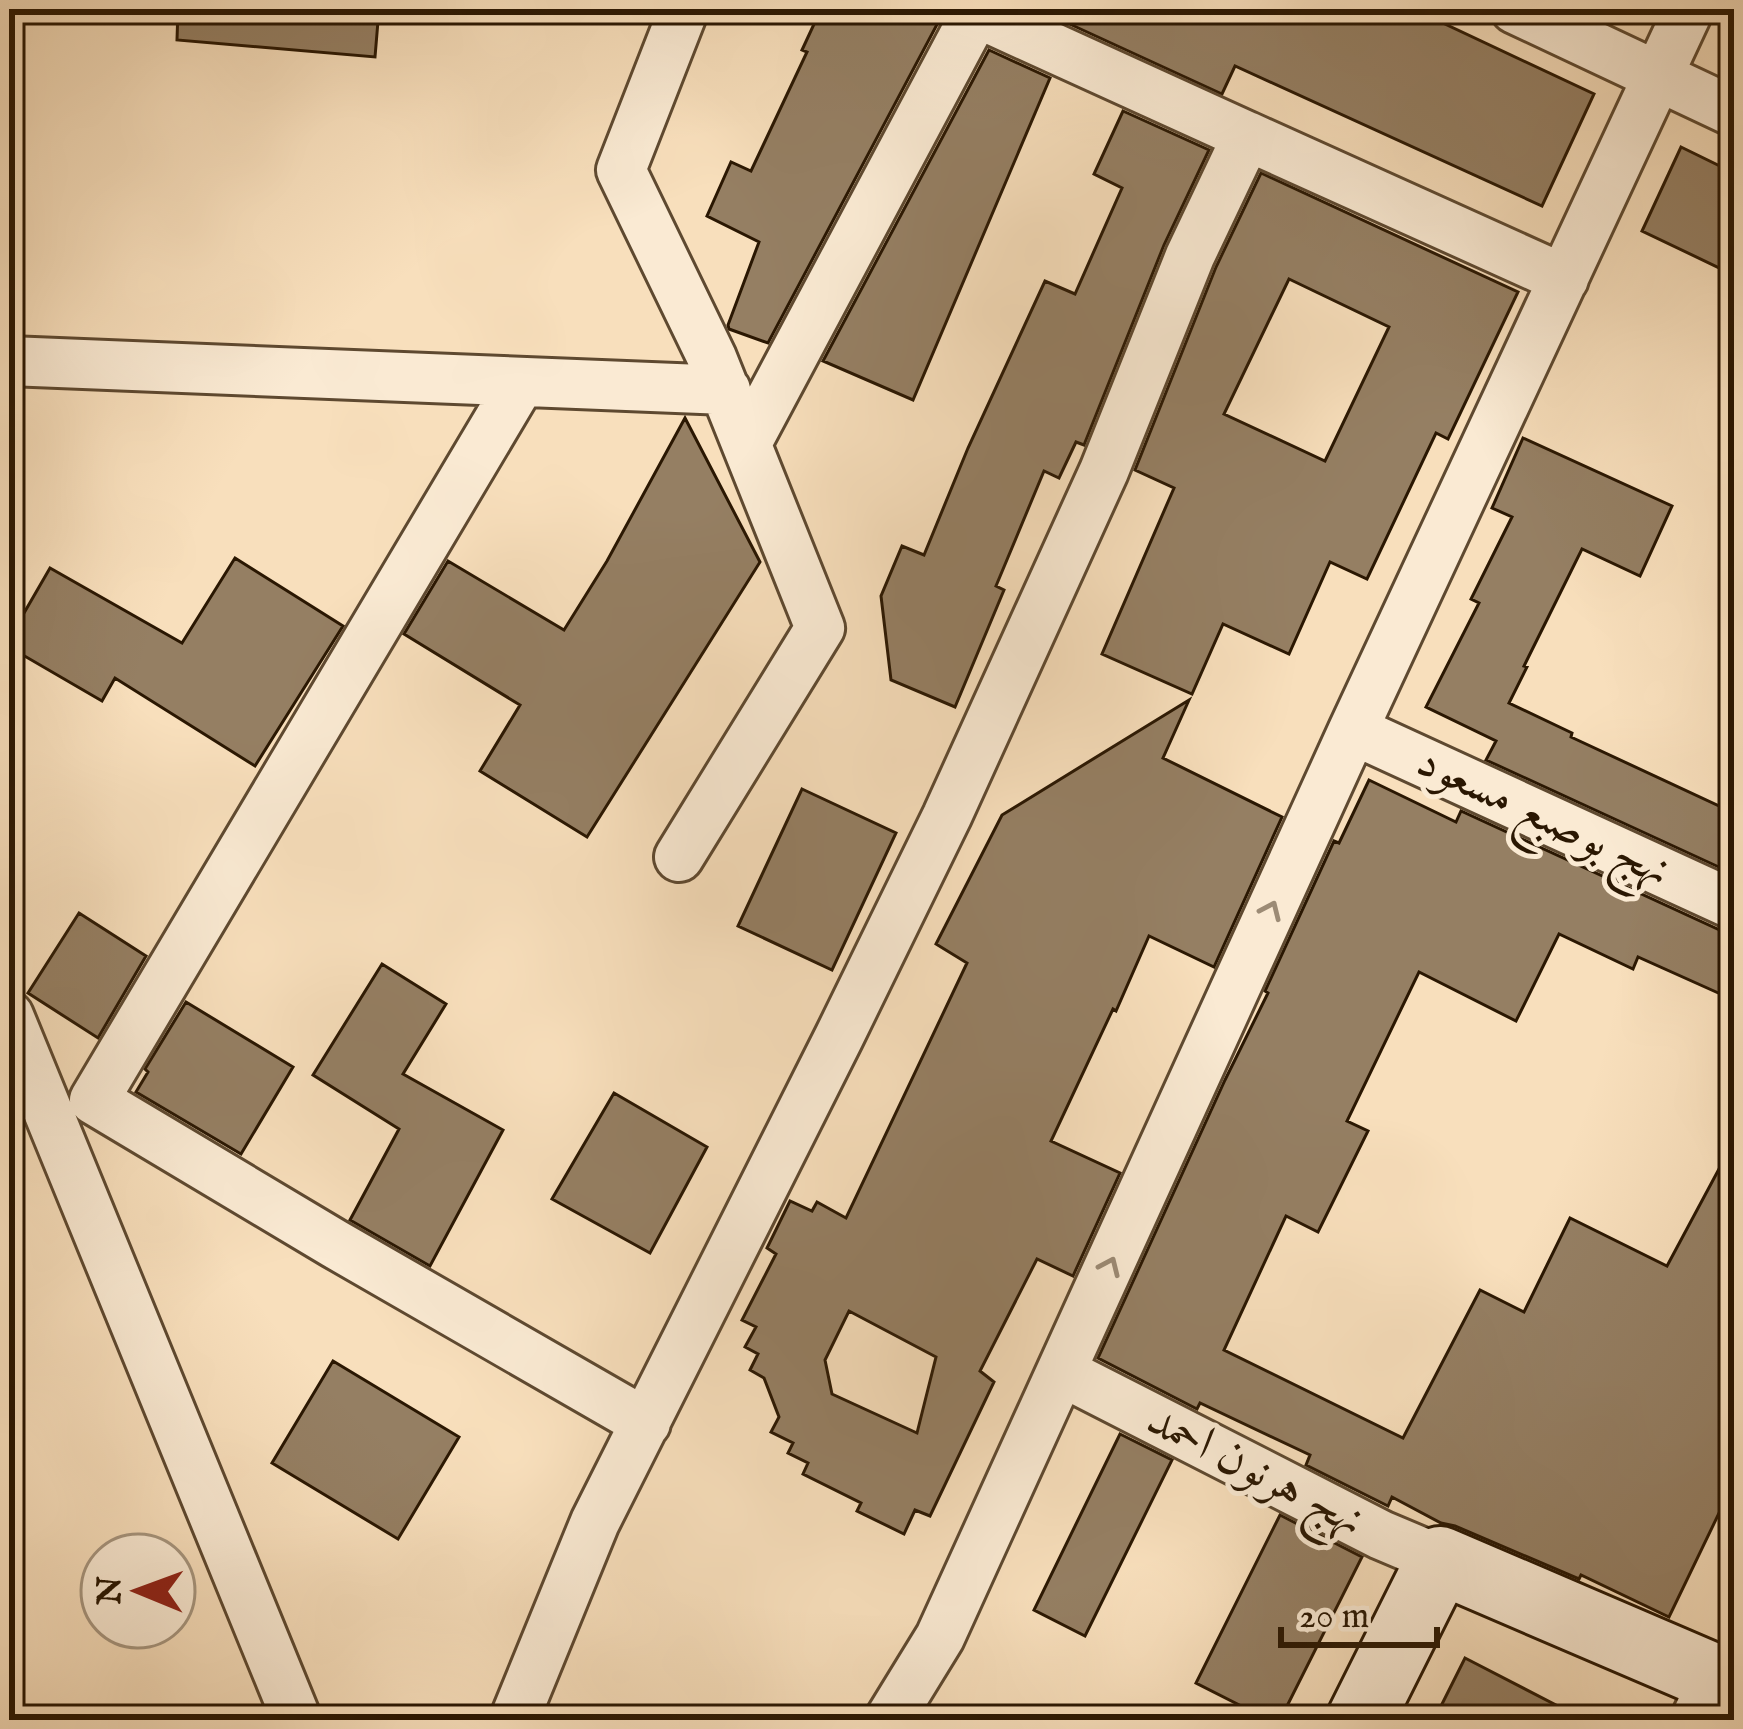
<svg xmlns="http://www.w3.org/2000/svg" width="1743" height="1729" font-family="'IM FELL English',Amiri,serif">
<rect width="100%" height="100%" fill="#f8dfbc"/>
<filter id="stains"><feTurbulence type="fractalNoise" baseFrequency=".00167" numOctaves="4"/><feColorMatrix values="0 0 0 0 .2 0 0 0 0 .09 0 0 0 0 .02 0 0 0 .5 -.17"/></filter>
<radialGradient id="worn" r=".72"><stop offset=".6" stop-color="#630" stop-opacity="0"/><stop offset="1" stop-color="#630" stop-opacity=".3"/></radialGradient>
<!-- building -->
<path fill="#957f63" stroke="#2a1702" stroke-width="3" fill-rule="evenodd" d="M178,9H379L375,57L177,40Z
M821,9H940L941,17L768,343L729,329L728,325L759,242L707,216L731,162L751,171L807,52L802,50Z
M1037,9H1413L1594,94L1542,206L1235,66L1222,94Z
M989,50L1050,78L913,400L823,361Z
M1123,111L1209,150L1164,245L1084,445L1076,442L1059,478L1044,471L996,586L1004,590L955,707L891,680L881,596L902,546L924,555L968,448L1045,281L1075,294L1122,188L1094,174Z
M1681,147L1734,173V275L1642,231Z
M1261,173L1518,292L1448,439L1436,433L1367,579L1330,562L1289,654L1223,624L1192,694L1102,654L1174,488L1135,470L1216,267ZM1289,279L1389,327L1325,461L1224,414Z
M685,418L760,562L587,837L480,771L520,705L404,634L448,561L564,630L607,561Z
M1523,438L1672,506L1640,576L1582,549L1524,666L1527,667L1509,703L1572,733L1571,737L1734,813V874L1486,760L1496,741L1426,707L1479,603L1471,599L1512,517L1492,508Z
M235,558L343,626L255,766L115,678L102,701L9,647V639L50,568L182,643Z
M1189,700L1163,758L1282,817L1214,967L1149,936L1116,1011L1113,1009L1051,1141L1120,1173L1073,1276L1037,1259L980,1371L994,1382L930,1516L915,1510L904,1534L857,1511L861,1503L803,1474L808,1463L788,1453L793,1443L771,1432L779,1417L764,1378L750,1370L758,1354L745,1347L756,1327L742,1320L776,1254L767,1248L790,1201L812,1211L817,1202L846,1218L967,963L936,944L1002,815ZM849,1311L936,1357L917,1433L832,1394L825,1360Z
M1369,780L1456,822L1461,811L1722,931L1734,933V1000L1638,957L1633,969L1559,934L1516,1021L1419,972L1347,1121L1368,1131L1318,1232L1286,1216L1224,1350L1403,1438L1480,1290L1524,1312L1570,1218L1667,1266L1734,1141V1482L1669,1617L1581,1575L1579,1579L1455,1526L1441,1523L1392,1497L1388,1506L1306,1465L1310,1455L1200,1403L1197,1409L1098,1358L1225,1080L1268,993L1265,991L1334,841L1339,843Z
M802,789L896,833L832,970L738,926Z
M79,913L146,956L98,1038L28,993Z
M382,964L446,1004L403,1074L503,1130L430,1266L350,1220L399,1129L313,1075Z
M186,1002L293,1067L241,1154L136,1092L148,1072L145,1069Z
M614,1093L707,1147L650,1253L552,1199Z
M333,1361L459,1437L398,1539L272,1463Z
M1120,1434L1172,1460L1085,1636L1034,1610Z
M1280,1515L1362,1557L1280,1720H1269L1196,1683Z
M1465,1658L1585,1720H1434Z"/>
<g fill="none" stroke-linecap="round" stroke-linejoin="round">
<!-- minor casing -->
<g stroke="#5e4930" stroke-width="54">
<path id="minor" d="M968,9L1247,136
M1515,9L1734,112
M9,361L726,390
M521,382L94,1100L335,1244L646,1423
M748,441L978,9
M1353,730L1734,905
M679,857L820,628L712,358L621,170L684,9
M9,1016L297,1720
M1062,1372L1381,1535L1440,1560
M514,1720L595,1522L839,1037L947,816L1104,471L1190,256L1247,136L1564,279
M889,1720L940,1637L1353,730L1689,9
M1695,1720L1715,1677"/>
</g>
<!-- secondary casing -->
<g stroke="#2a1702" stroke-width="72">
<path id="secondary" d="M1360,1720L1440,1560L1734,1686"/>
</g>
<!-- minor -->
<use href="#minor" stroke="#faead3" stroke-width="48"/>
<!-- secondary -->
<use href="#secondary" stroke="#faead3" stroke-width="66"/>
</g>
<!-- one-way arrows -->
<defs><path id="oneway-chevron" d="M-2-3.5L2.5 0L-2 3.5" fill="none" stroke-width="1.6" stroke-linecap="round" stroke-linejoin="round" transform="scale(3)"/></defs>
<g stroke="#9c8b75">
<use href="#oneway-chevron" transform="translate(1271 910) rotate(-66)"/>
<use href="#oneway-chevron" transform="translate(1110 1266) rotate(-66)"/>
</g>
<g text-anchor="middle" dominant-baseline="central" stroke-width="10" stroke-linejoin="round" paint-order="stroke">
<!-- street labels -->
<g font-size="48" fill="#2a1702" stroke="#faead3">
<text transform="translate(1543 817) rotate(25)">نهج بوصبع مسعود</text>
<text transform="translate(1255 1471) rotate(27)">نهج هرنون احمد</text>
</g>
</g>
<!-- margin -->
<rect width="1743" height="1729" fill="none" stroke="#f8dfbc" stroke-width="48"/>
<rect x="12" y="12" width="1719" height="1705" fill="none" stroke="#2a1702" stroke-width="6"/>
<rect x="24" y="24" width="1695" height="1681" fill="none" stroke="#2a1702" stroke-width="3"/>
<!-- north arrow -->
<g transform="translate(138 1591) rotate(271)"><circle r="57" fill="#faead3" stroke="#a7967f" stroke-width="3"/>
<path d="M0-9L21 45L0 30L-21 45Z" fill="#8f2418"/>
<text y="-18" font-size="33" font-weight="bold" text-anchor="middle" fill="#2a1702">N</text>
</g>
<!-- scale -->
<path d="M1281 1627v18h156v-18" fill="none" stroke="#2a1702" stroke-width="6"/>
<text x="1299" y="1627" font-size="36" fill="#2a1702" stroke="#faead3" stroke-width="9" paint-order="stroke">20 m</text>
<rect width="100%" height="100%" filter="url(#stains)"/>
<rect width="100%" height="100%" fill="url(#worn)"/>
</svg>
